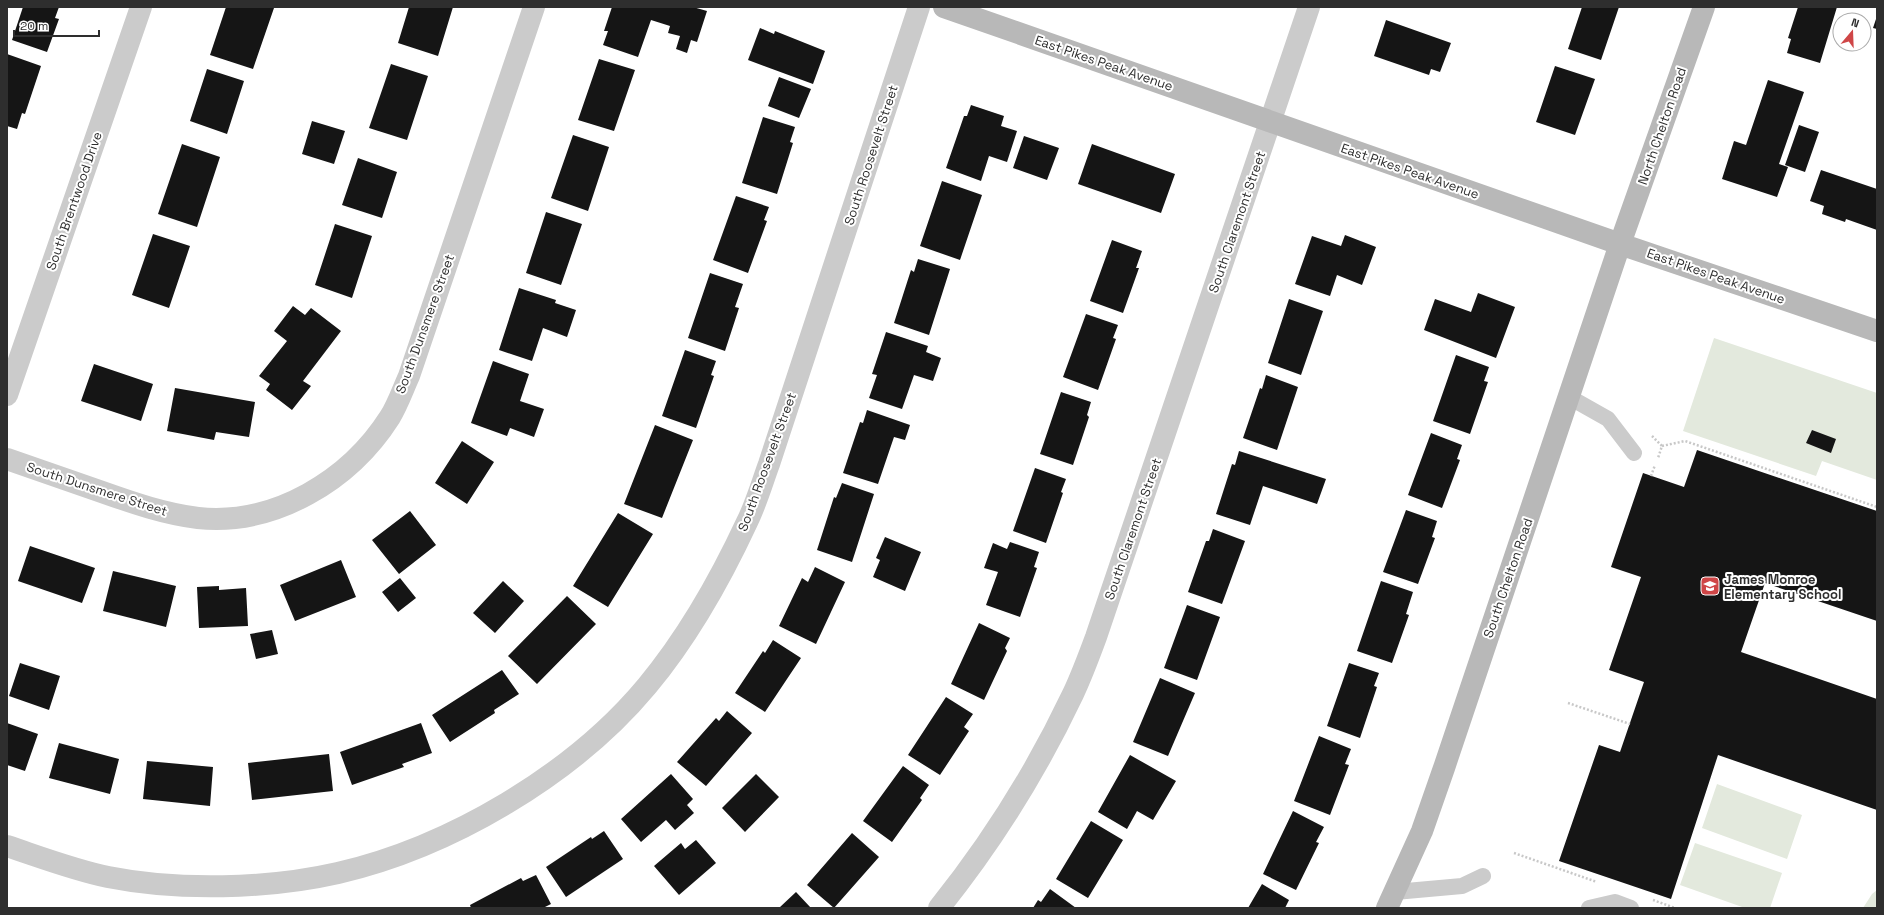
<svg xmlns="http://www.w3.org/2000/svg" width="1884" height="915" font-family="'Space Grotesk',sans-serif">
<rect width="100%" height="100%" fill="#fff"/>
<!-- green -->
<path fill="#e3e9dd" d="M1714,338L1877,393V480L1822,461L1816,476L1683,431Z
M1717,784L1802,815L1787,859L1702,828Z
M1695,843L1782,873L1770,908H1745L1680,885Z
M1877,890V908H1863L1872,894Z"/>
<!-- building -->
<path fill="#151515" d="M23,7H59L55,18L59,19L47,52L12,40Z
M226,7L274,8L253,69L210,55Z
M409,7H453L438,56L398,43Z
M612,7H693L707,11L697,42L691,40L687,53L676,49L680,36L668,33L670,26L651,20L638,57L603,45L608,31H604Z
M1582,7H1619L1601,60L1568,49Z
M1798,7H1837L1820,63L1787,53L1791,39L1788,38Z
M1877,16V29L1873,28Z
M1386,20L1451,43L1440,72L1431,69L1429,75L1374,56Z
M760,28L774,34L775,31L825,51L813,84L748,60Z
M7,54L41,66L25,114L22,113L17,129L7,126Z
M599,59L635,70L614,131L578,120Z
M391,64L428,76L407,140L369,128Z
M1555,66L1595,79L1575,135L1536,122Z
M207,69L244,81L227,134L190,121Z
M779,77L811,89L799,118L768,106Z
M1768,80L1804,92L1779,164L1788,167L1777,197L1722,179L1734,141L1746,145Z
M971,105L1004,116L1001,126L1017,131L1007,162L989,156L981,181L946,168L964,116H967Z
M763,117L795,127L790,142L793,143L777,194L742,183Z
M312,121L345,131L334,164L302,154Z
M1799,125L1819,132L1805,172L1785,165Z
M573,135L609,147L588,211L551,198Z
M1024,136L1059,148L1047,180L1013,168Z
M182,144L220,157L197,227L158,214Z
M1092,144L1175,174L1161,213L1078,184Z
M358,158L397,172L382,218L342,205Z
M1821,170L1877,189V230L1846,219L1845,222L1822,214L1824,206L1810,201Z
M942,181L982,195L960,260L920,246Z
M736,196L769,207L764,220L767,221L748,273L713,260Z
M546,212L582,224L561,285L526,273Z
M335,224L372,236L352,298L315,285Z
M153,234L190,246L169,308L132,295Z
M1345,235L1376,247L1362,285L1337,275L1330,296L1295,284L1312,236L1341,246Z
M1112,240L1142,251L1136,268H1139L1123,313L1090,301Z
M918,259L950,269L929,335L894,323L911,270L914,272Z
M710,273L743,284L735,307L739,308L725,351L688,338Z
M519,288L556,300L555,303L576,310L567,337L543,328L532,361L499,350Z
M1478,293L1515,307L1496,358L1424,330L1435,299L1471,312Z
M1289,299L1323,311L1301,375L1268,363Z
M293,306L305,315L311,308L341,331L303,381L311,386L292,410L266,390L270,384L259,376L287,341L274,331Z
M1086,314L1118,325L1113,338L1116,339L1098,390L1063,377Z
M886,332L928,346L926,352L941,358L933,381L914,375L902,409L869,398L877,375L872,374Z
M685,350L716,361L711,375L714,376L696,428L662,416Z
M1456,355L1489,367L1484,381L1488,382L1470,434L1433,421Z
M493,361L529,374L520,401L544,409L534,437L510,428L507,436L471,423Z
M94,364L153,384L141,421L81,401Z
M1266,375L1298,387L1277,450L1243,438L1260,388L1262,389Z
M175,388L255,402L249,437L216,432L214,440L167,431Z
M1061,392L1091,402L1087,415L1089,417L1073,465L1040,454Z
M867,410L910,425L905,440L894,437L878,484L843,473L860,422L863,423Z
M655,425L693,440L662,518L624,504Z
M1812,430L1836,439L1831,453L1806,443Z
M1431,433L1462,445L1457,459L1460,460L1442,508L1408,495Z
M462,441L494,462L467,504L435,483Z
M1697,450L1877,511V621L1765,583L1741,652L1877,699V810L1718,755L1671,899L1559,861L1599,745L1620,752L1644,682L1609,670L1641,577L1611,567L1643,473L1684,487Z
M1239,451L1326,479L1317,504L1263,486L1250,525L1216,514L1232,464L1235,465Z
M1035,468L1066,479L1061,492L1063,493L1046,543L1013,531Z
M842,483L874,494L852,562L817,550L834,497L836,498Z
M1406,510L1437,521L1432,537L1435,538L1418,584L1383,572Z
M410,511L436,545L399,574L372,540Z
M618,513L653,534L608,607L573,586Z
M1213,529L1245,541L1222,604L1188,592L1206,541H1209Z
M885,537L921,552L905,591L873,577L880,560L876,558Z
M1010,542L1039,552L1034,567L1037,568L1020,617L986,605L998,572L984,568L993,543L1007,549Z
M30,546L95,568L82,603L18,581Z
M341,560L356,597L295,621L280,585Z
M815,567L845,582L816,644L779,626L802,578L808,582Z
M113,571L176,586L166,627L103,611Z
M400,578L416,598L398,612L382,592Z
M503,581L524,601L495,633L473,613Z
M1381,581L1413,592L1406,614L1409,615L1392,663L1357,651Z
M219,586V590L246,588L248,626L199,628L197,587Z
M567,596L596,624L537,684L508,656Z
M1187,605L1220,617L1197,680L1164,668Z
M979,623L1010,638L1005,648L1007,651L984,700L951,684Z
M272,630L278,654L256,659L250,634Z
M773,640L801,658L765,712L735,693L763,651L765,653Z
M20,663L60,676L49,710L9,696Z
M1349,663L1379,673L1374,686L1377,687L1360,738L1327,726Z
M502,670L519,694L494,710L495,713L450,742L432,715Z
M1160,678L1195,693L1168,756L1133,742Z
M946,697L973,714L964,727L969,731L940,775L908,755Z
M727,711L752,733L706,786L677,762L716,718L719,721Z
M7,723L38,734L25,771L7,765Z
M421,723L432,753L402,764L404,767L352,785L340,752Z
M1319,736L1351,749L1345,764L1349,765L1330,815L1294,801Z
M59,743L119,759L110,794L49,778Z
M329,754L333,791L252,800L248,763Z
M1130,755L1176,781L1153,820L1137,811L1127,829L1098,812Z
M147,761L213,767L210,806L143,799Z
M903,766L929,785L920,798L922,800L892,842L863,821Z
M671,774L693,799L687,805L694,813L675,830L666,820L641,842L621,819Z
M756,774L779,797L745,832L722,808Z
M1293,811L1324,827L1316,842L1319,843L1296,890L1263,874Z
M1091,821L1123,840L1088,898L1056,879Z
M604,831L623,859L566,897L546,867L591,837L592,839Z
M852,833L879,857L834,908L807,885Z
M696,840L716,863L679,895L654,866L681,843L685,849Z
M536,875L551,904L543,908H471L470,905L521,878L523,881Z
M1262,884L1289,900L1285,908H1248Z
M1050,889L1076,908H1033L1038,900L1041,902Z
M796,892L811,908H779Z"/>
<g fill="none" stroke-linecap="round" stroke-linejoin="round">
<!-- path -->
<path stroke="#c8c8c8" stroke-width="2.5" stroke-dasharray="2 2" stroke-linecap="butt" d="M1652,436L1662,446L1658,458
M1662,446L1685,441L1877,507
M1651,476L1655,465
M1568,703L1630,724
M1514,853L1597,882
M1653,900L1675,908"/>
<!-- lane -->
<path stroke="#cbcbcb" stroke-width="16" d="M1569,397L1608,419L1634,453
M1395,892L1462,886L1483,876
M1589,908L1615,902L1631,908"/>
<!-- street -->
<path stroke="#cbcbcb" stroke-width="22" d="M7,395L141,7
M7,459C38,470 70,481 102,492C133,503 165,514 198,518C275,526 350,480 390,417C398,404 403,389 409,376L534,7
M7,846C40,857 74,870 108,877C178,891 268,889 338,873C450,847 573,775 647,686C687,638 720,580 747,522C756,504 762,483 769,464L919,7
M939,908C992,842 1037,770 1073,694C1082,675 1089,656 1096,637L1309,7"/>
<!-- secondary -->
<path stroke="#b8b8b8" stroke-width="22" d="M944,7L1620,244L1877,331
M1387,908L1422,831L1444,768L1620,244L1704,7"/>
</g>
<!-- icons -->
<defs>
<g id="school-square" transform="scale(1)"><rect x="-9" y="-9" width="18" height="18" rx="4" fill="#cf4647" stroke="#fff"/><path d="M0-5L7-2L0 1L-7-2ZM-4 1L0 2.5L4 1V4Q0 6-4 4Z" fill="#fff"/></g>
</defs>
<g fill-rule="evenodd">
<use href="#school-square" x="1710" y="586"/>
</g>
<g text-anchor="middle" dominant-baseline="central" stroke-width="4" stroke-linejoin="round" paint-order="stroke">
<!-- street labels -->
<g font-size="13" fill="#2e2e2e" stroke="#fff">
<text transform="translate(1104 63) rotate(19)">East Pikes Peak Avenue</text>
<text transform="translate(1662 126) rotate(-71)">North Chelton Road</text>
<text transform="translate(871 155) rotate(-72)">South Roosevelt Street</text>
<text transform="translate(1410 171) rotate(19)">East Pikes Peak Avenue</text>
<text transform="translate(74 201) rotate(-71)">South Brentwood Drive</text>
<text transform="translate(1237 222) rotate(-71)">South Claremont Street</text>
<text transform="translate(1716 276) rotate(19)">East Pikes Peak Avenue</text>
<text transform="translate(425 324) rotate(-70)">South Dunsmere Street</text>
<text transform="translate(767 462) rotate(-70)">South Roosevelt Street</text>
<text transform="translate(97 489) rotate(18)">South Dunsmere Street</text>
<text transform="translate(1133 529) rotate(-71)">South Claremont Street</text>
<text transform="translate(1508 578) rotate(-71)">South Chelton Road</text>
</g>
<!-- poi labels -->
<g font-size="13" font-weight="bold" fill="#2e2e2e" stroke="#fff" text-anchor="start">
<text x="1724" y="579">James Monroe<tspan x="1724" dy="15">Elementary School</tspan></text>
</g>
</g>
<!-- border -->
<rect width="1884" height="915" fill="none" stroke="#2e2e2e" stroke-width="16"/>
<!-- north arrow -->
<g transform="translate(1852 32) rotate(19)"><circle r="19" fill="#ffffff" stroke="#ababab"/>
<path d="M0-3L7 15L0 10L-7 15Z" fill="#cf4647"/>
<text y="-6" font-size="11" font-weight="bold" text-anchor="middle" fill="#2e2e2e">N</text>
</g>
<!-- scale -->
<path d="M14 30v6h85v-6" fill="none" stroke="#2e2e2e" stroke-width="2"/>
<text x="20" y="30" font-size="12" fill="#2e2e2e" stroke="#ffffff" stroke-width="3" paint-order="stroke">20 m</text>
</svg>
